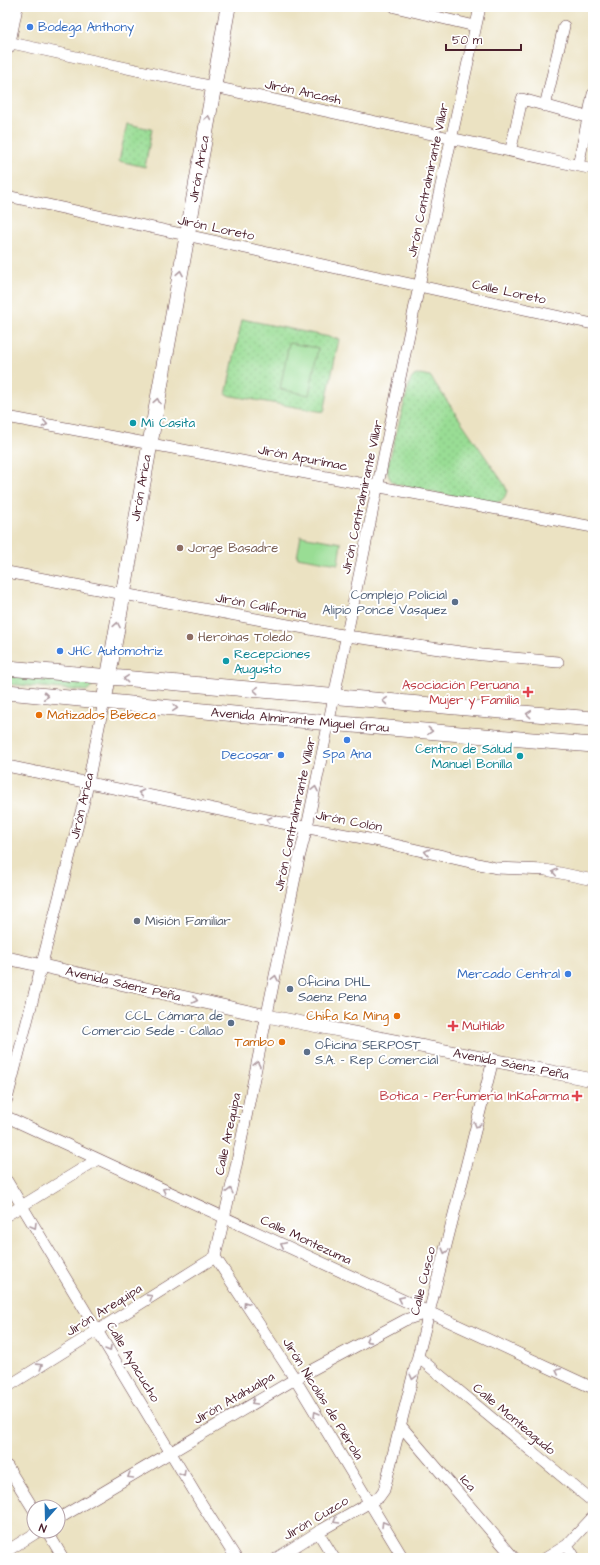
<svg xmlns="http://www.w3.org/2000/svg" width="600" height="1565" font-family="'Architects Daughter',sans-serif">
<defs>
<pattern id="grass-dots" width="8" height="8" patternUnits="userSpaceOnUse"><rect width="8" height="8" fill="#99dd94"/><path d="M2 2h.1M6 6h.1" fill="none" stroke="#85bd80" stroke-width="1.8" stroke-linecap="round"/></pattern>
</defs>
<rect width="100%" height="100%" fill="#fff"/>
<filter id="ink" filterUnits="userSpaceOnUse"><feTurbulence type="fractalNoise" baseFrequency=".025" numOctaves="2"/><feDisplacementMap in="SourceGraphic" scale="8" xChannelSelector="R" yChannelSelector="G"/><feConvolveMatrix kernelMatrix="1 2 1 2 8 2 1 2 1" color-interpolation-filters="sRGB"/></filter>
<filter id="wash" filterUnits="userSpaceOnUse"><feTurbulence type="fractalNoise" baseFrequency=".012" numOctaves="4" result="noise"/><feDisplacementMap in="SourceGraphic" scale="16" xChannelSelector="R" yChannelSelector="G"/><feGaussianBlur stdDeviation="0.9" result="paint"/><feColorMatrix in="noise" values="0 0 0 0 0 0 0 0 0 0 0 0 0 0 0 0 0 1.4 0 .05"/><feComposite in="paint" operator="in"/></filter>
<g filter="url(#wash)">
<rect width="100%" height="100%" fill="#ebe2c2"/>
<!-- grass -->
<path fill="url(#grass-dots)" stroke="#727e60" d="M127,124L152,129L145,167L119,161Z
M242,319L339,339L324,412L226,395Z
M420,374L430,376L504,484L507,490C505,500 501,502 490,504L395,484C388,479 387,473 388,465L410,381L414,376Z
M7,676L91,683L92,687L86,691L7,684Z"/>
<!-- pitch -->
<path fill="#99dd94" stroke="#727e60" d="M289,343L318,348L309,395L280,389Z
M301,536L341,543L338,564L297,557Z"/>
</g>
<g filter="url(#ink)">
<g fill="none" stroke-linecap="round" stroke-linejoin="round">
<!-- minor casing -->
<g stroke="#623c42" stroke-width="12">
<path id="minor" d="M395,7L475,26
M7,42L593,169
M545,106L564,26
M512,144L522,99L587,117
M578,166L593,94
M7,196L593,324
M7,417L593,527
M7,572L347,636L482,655L558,662
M7,766L292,825L374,840L496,868L546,870L593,880
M7,1099L86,793L104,701
M7,1117L593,1388
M7,1181L201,1503L236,1558
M7,1215L98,1159
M215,1257L235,1171L299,858L307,827L419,286L480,7
M215,1257L295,1379L403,1558
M418,1357L593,1502
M7,1387L215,1257
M401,1426L514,1558
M7,1466L34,1510
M58,1519L295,1379L405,1320L429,1312
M47,1531L63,1558
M318,1532L334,1558
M567,1545L575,1558
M7,1551L39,1531
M277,1558L318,1532L379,1497L384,1490L493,1060
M546,1558L567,1545L593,1517"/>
</g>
<!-- tertiary casing -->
<g stroke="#623c42" stroke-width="14">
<path id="tertiary" d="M7,958L267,1016L593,1080"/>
</g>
<!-- secondary casing -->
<g stroke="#623c42" stroke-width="16">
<path id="secondary" d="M7,47L15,7
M7,668L593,719
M7,692L329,723L593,745
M104,701L228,7"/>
</g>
<!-- minor -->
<use href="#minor" stroke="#fff" stroke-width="11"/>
<!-- tertiary -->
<use href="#tertiary" stroke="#fff" stroke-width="13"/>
<!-- secondary -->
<use href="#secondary" stroke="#fff" stroke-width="15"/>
</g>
<!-- one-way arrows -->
<defs><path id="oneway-chevron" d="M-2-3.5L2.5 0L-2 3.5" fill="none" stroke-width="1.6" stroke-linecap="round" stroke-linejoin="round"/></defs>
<g stroke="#ae9aa0">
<use href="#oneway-chevron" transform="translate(208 118) rotate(-80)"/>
<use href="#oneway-chevron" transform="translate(180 273) rotate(-80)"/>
<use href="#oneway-chevron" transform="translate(157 401) rotate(-80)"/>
<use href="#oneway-chevron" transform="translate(45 424) rotate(11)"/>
<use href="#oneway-chevron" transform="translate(117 625) rotate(-80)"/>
<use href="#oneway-chevron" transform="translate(126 679) rotate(-175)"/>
<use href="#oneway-chevron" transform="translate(256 690) rotate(-175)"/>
<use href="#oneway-chevron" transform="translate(46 696) rotate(6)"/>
<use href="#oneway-chevron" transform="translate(385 701) rotate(-175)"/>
<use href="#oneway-chevron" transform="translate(175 708) rotate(5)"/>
<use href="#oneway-chevron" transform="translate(529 714) rotate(-175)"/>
<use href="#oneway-chevron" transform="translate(430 731) rotate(4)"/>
<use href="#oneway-chevron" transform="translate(315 789) rotate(-78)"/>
<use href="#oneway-chevron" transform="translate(141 793) rotate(-168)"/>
<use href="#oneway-chevron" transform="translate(269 820) rotate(-168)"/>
<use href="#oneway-chevron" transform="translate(427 852) rotate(-166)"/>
<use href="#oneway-chevron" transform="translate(555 872) rotate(-168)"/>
<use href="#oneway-chevron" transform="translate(275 978) rotate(-78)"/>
<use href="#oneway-chevron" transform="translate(195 1000) rotate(13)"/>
<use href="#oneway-chevron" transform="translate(257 1064) rotate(-78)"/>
<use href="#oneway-chevron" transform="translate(477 1125) rotate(104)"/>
<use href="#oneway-chevron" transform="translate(165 1190) rotate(-155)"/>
<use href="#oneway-chevron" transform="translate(230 1191) rotate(-76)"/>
<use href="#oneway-chevron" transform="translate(34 1226) rotate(59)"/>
<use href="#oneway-chevron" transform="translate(283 1245) rotate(-155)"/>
<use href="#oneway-chevron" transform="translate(445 1251) rotate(105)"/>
<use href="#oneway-chevron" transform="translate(150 1297) rotate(-32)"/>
<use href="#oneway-chevron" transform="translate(401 1299) rotate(-155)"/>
<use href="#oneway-chevron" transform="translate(246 1304) rotate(-123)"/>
<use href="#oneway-chevron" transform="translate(368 1340) rotate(152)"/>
<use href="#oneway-chevron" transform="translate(109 1349) rotate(59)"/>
<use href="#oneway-chevron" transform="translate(40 1366) rotate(-32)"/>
<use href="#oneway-chevron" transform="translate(558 1371) rotate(-155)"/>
<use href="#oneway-chevron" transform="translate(413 1377) rotate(104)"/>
<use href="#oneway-chevron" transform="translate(254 1402) rotate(150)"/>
<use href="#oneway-chevron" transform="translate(316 1414) rotate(-121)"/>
<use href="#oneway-chevron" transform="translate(183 1473) rotate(59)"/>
<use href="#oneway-chevron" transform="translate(130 1476) rotate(149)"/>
<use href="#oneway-chevron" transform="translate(336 1521) rotate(150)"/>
<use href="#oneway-chevron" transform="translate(384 1524) rotate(-121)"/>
</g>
</g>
<!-- markers -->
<g fill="#3f7fe0" stroke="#fff" stroke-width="1.5">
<circle cx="30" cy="27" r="4"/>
<circle cx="60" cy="651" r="4"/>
<circle cx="347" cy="740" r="4"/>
<circle cx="281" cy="755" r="4"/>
<circle cx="568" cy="974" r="4"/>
</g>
<g fill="#0f9aa8" stroke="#fff" stroke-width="1.5">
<circle cx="133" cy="423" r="4"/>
<circle cx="226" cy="661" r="4"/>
<circle cx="520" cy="756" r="4"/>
</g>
<g fill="#8d6e63" stroke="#fff" stroke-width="1.5">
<circle cx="180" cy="548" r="4"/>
<circle cx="190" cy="637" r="4"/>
</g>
<g fill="#5c6f8a" stroke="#fff" stroke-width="1.5">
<circle cx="455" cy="602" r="4"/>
<circle cx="290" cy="989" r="4"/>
<circle cx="231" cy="1023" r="4"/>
<circle cx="307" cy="1052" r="4"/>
</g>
<g fill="#e0444e" stroke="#fff" stroke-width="1.5">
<path d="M526 686h4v4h4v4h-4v4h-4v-4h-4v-4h4z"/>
<path d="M451 1020h4v4h4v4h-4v4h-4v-4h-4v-4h4z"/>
<path d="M575 1090h4v4h4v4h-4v4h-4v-4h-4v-4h4z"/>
</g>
<g fill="#e8710a" stroke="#fff" stroke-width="1.5">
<circle cx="39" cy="715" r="4"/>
<circle cx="397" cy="1016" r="4"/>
<circle cx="282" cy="1042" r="4"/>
</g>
<circle fill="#6b7280" stroke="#fff" stroke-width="1.5" cx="137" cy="921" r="4"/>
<g text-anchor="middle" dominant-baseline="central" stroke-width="4" stroke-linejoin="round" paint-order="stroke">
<!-- shop labels -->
<g font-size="13" fill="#366cbe" stroke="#fff" text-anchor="start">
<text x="38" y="27">Bodega Anthony</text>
<text x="68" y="651">JHC Automotriz</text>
<text x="347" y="754" text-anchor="middle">Spa Ana</text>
<text x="273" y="755" text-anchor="end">Decosar</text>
<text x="560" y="974" text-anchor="end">Mercado Central</text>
</g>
<!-- street labels -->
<g font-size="13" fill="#4a1f2b" stroke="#fff">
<text transform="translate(303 92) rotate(12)">Jirón Ancash</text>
<text transform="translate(199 169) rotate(-80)">Jirón Arica</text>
<text transform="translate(428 180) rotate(-78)">Jirón Contralmirante Villar</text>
<text transform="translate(216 228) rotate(12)">Jirón Loreto</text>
<text transform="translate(509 292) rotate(12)">Calle Loreto</text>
<text transform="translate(303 458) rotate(11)">Jirón Apurímac</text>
<text transform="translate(141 488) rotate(-80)">Jirón Arica</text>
<text transform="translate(362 497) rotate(-78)">Jirón Contralmirante Villar</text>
<text transform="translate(261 606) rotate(11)">Jirón California</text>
<text transform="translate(300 720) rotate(5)">Avenida Almirante Miguel Grau</text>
<text transform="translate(82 806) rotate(-77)">Jirón Arica</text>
<text transform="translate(295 814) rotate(-78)">Jirón Contralmirante Villar</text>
<text transform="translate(349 821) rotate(11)">Jirón Colón</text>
<text transform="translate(123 984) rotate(13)">Avenida Sáenz Peña</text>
<text transform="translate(511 1064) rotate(11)">Avenida Sáenz Peña</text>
<text transform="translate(228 1134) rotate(-78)">Calle Arequipa</text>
<text transform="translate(306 1240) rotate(25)">Calle Montezuma</text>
<text transform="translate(423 1281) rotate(-76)">Calle Cusco</text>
<text transform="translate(104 1310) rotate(-32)">Jirón Arequipa</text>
<text transform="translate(133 1362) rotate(59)">Calle Ayacucho</text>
<text transform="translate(234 1398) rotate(-30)">Jirón Atahualpa</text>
<text transform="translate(323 1399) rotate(58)">Jirón Nicolás de Piérola</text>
<text transform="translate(514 1419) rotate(40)">Calle Monteagudo</text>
<text transform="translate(468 1483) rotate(50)">Ica</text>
<text transform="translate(316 1518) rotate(-31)">Jirón Cuzco</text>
</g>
<!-- culture labels -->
<g font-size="13" fill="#0d838f" stroke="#fff" text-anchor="start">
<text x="141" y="423">Mi Casita</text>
<text x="234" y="654">Recepciones<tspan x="234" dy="15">Augusto</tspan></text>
<text x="512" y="749" text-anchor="end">Centro de Salud<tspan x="512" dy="15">Manuel Bonilla</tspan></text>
</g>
<!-- education labels -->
<g font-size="13" fill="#785e54" stroke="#fff" text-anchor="start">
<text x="188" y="548">Jorge Basadre</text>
<text x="198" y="637">Heroinas Toledo</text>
</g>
<!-- service labels -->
<g font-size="13" fill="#4e5e75" stroke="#fff" text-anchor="end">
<text x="447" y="595">Complejo Policial<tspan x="447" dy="15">Alipio Ponce Vasquez</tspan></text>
<text x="298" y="982" text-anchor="start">Oficina DHL<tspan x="298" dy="15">Saenz Pena</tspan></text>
<text x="223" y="1016">CCL Cámara de<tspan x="223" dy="15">Comercio Sede - Callao</tspan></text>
<text x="315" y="1045" text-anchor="start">Oficina SERPOST<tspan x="315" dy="15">S.A. - Rep Comercial</tspan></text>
</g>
<!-- health labels -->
<g font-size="13" fill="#be3a42" stroke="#fff" text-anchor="end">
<text x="519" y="685">Asociación Peruana<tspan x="519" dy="15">Mujer y Familia</tspan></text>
<text x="462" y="1026" text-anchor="start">Multilab</text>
<text x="569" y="1096">Botica - Perfumeria InKafarma</text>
</g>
<!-- food labels -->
<g font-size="13" fill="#c56008" stroke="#fff" text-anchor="end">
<text x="47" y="715" text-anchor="start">Matizados Bebeca</text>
<text x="389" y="1016">Chifa Ka Ming</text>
<text x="274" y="1042">Tambo</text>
</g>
<!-- worship labels -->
<g font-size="13" fill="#5b616d" stroke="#fff" text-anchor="start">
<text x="145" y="921">Misión Familiar</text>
</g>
</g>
<!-- margin -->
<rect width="600" height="1565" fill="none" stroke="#fff" stroke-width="24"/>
<!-- north arrow -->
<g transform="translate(46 1519) rotate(200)"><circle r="19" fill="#ffffff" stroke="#b7a5aa"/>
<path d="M0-3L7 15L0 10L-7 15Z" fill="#1f6fb2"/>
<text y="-6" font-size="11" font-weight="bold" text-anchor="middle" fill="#4a1f2b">N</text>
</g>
<!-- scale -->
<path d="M446 44v6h75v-6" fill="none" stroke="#4a1f2b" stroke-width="2"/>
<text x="452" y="44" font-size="12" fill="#4a1f2b" stroke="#ffffff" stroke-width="3" paint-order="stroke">50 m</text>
</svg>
